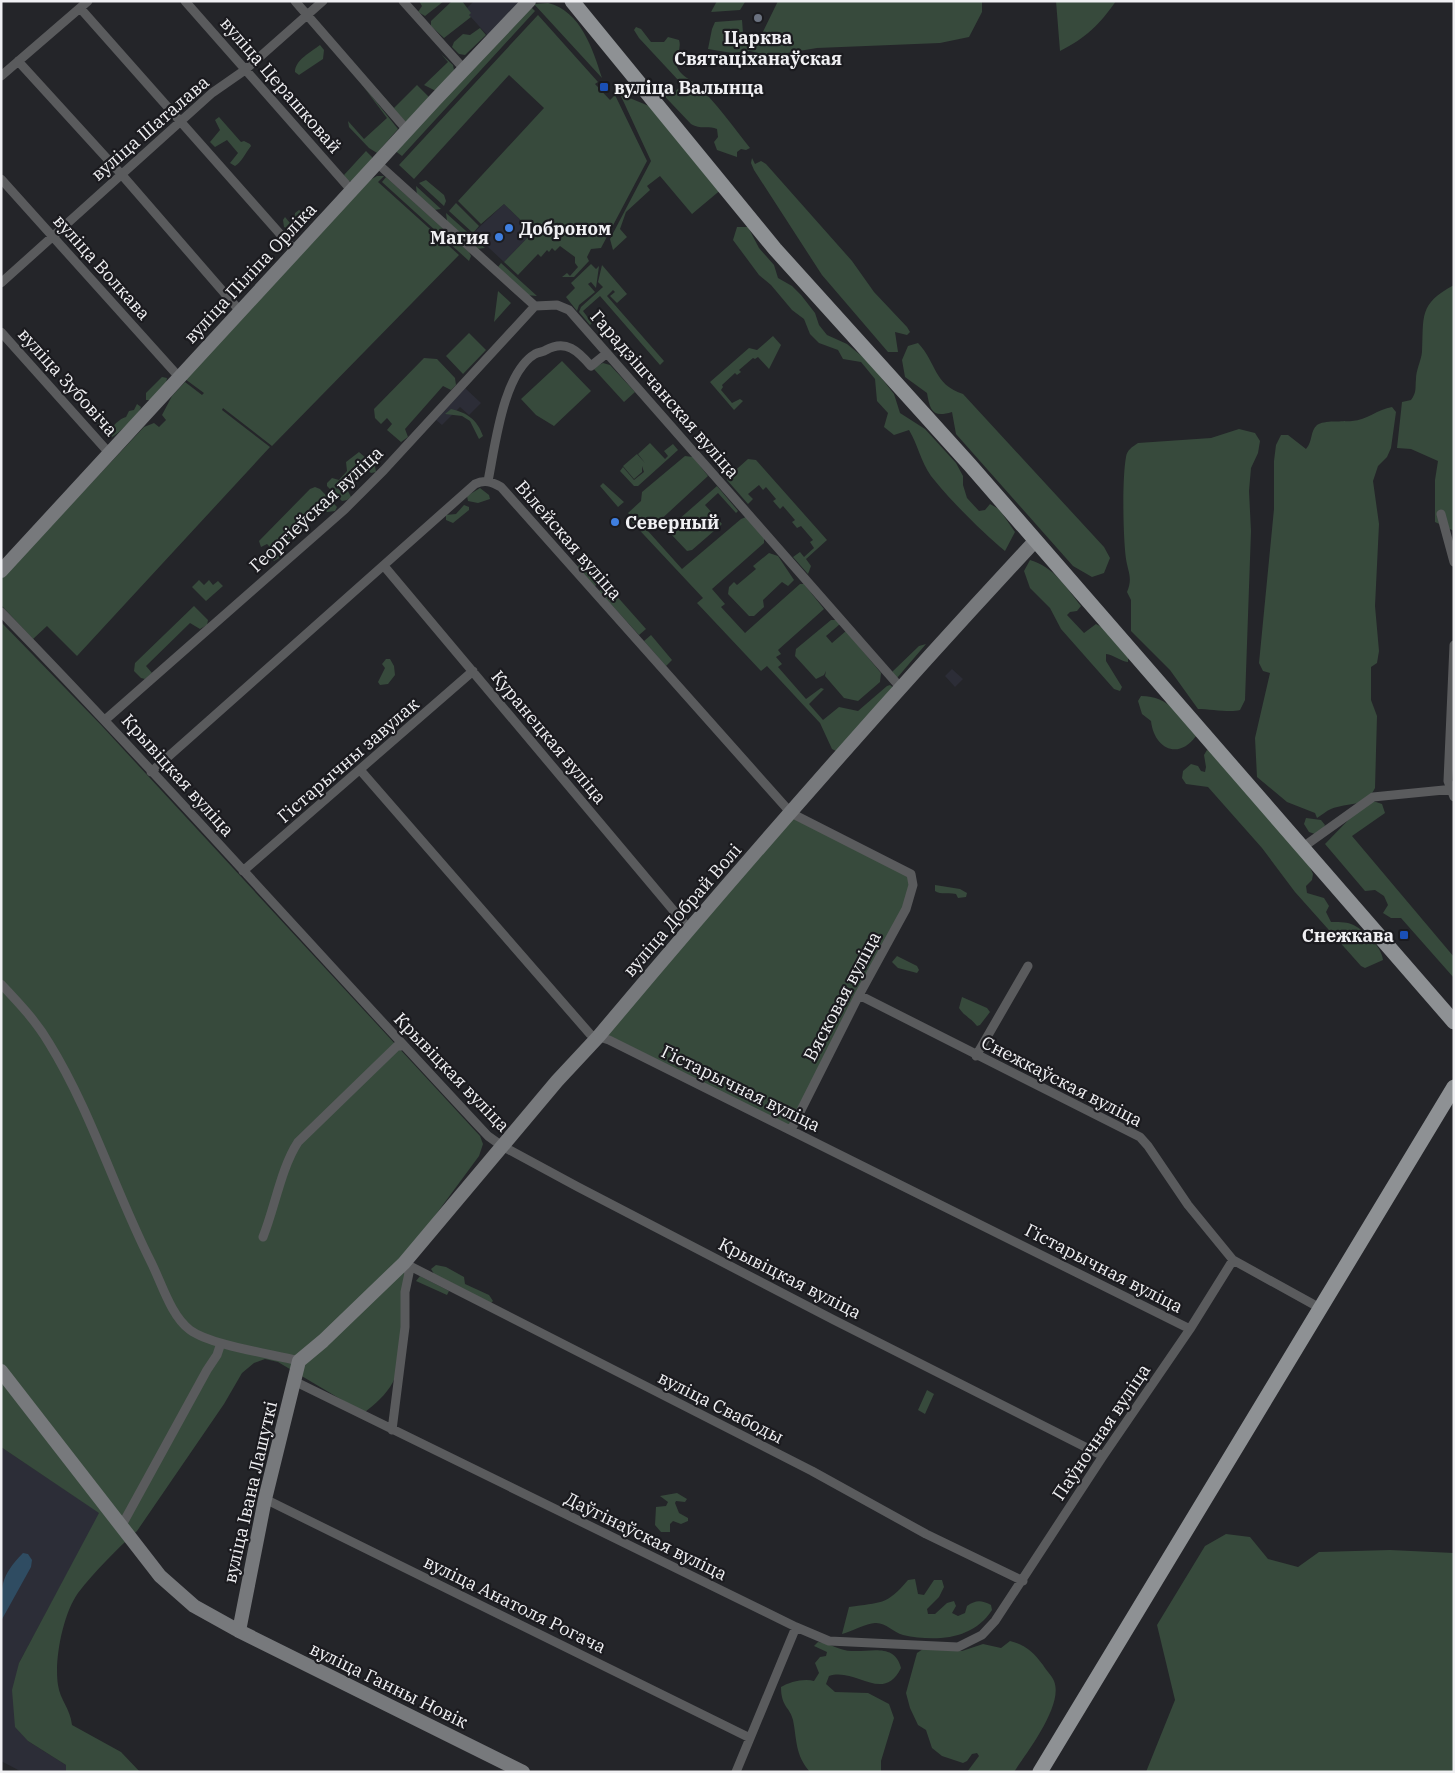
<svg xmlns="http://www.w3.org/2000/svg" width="1455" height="1773" font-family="'IBM Plex Serif',serif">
<rect width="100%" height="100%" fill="#242529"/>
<!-- built -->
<path fill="#2c2d37" d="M474,1H522L488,36L469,15L467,8Z
M504,204L533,232L504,262L473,233Z
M465,388L481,403L469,415L460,407L442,425L436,420Z
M952,669L963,679L955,687L945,676Z
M1,1447L100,1513L19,1663L28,1741L66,1765V1772H22L1,1761Z"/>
<!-- green -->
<path fill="#374a3c" d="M419,1H444L425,16L418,12L422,6Z
M452,1H462L471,13L469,15L471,17L444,38L431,26V21Z
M717,1H745V2L740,10L711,12Z
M778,1H982V12L969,37L940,43L817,48L775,55H766L750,51L732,53L708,49L712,29L715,22L742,20L743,33L759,40Z
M1056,1H1116C1100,24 1086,38 1060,51Z
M548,3C581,11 593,50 602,78L534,4Z
M530,6L535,11L402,156L394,150Z
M538,15L598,82L595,84L610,100L615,95L647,161L601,248L591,249L587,257L589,261L574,277H562L567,273L570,276L578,267L575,263V257L560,246L555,251L552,248L549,252L547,250L541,257L538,254L518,275L504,262L533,232L504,204L481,224L458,201L544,108L509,75L414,179L399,165Z
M636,27L641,29L651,42H664L668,37L679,40C682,49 675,57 677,67C680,75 691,80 697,85C715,101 735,129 750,148L746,150L741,149L737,152V157L717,150L714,142L718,137L717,129C707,125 701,130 691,124L653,84L672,94L681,86L679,81L639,38L634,30Z
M480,28L486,35L465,55L459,54L452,47L454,42L463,34L470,35Z
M320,45L324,50L323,59L299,75L295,72C295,60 311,52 320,45Z
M441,54L453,65L454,70L436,91L424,85L448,62Z
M357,78L398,129L377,153L369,148L349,127L348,121L364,139L387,118Z
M371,82L394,108L417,85L429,97L407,122H405Z
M620,94L649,106L723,188L692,214L660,176L647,186L650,190L626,212L620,229L627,237L613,250L610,239L651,161Z
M219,117L241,142L244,141L250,144L251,146C246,152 241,163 235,166L230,163L238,153L227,140L215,147L210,142L220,130L215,120Z
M366,151L372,157V161L353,181H347L344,175Z
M752,158L755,164L761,161L766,164L852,261L874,292L907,327L910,332L907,335L895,332L898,352H888L822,275L754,170L751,163Z
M377,176H384L378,182L459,255L272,446L223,408L222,410L270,447L77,656L47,626L33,639L1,605V579L144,427L154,423L159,427L166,420L162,415L172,396L185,382L202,395L204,393L185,379L370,180Z
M386,177L469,252L471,256L469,261L382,182Z
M426,180L444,195L446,201L444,206L419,183Z
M416,186L441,209L434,210L417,195Z
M456,203L479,226L473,233L449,211Z
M299,210L305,214L304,219L291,230L284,227L283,220L285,217L290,223L294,221L295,213Z
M446,213L485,248L476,249L447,221Z
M737,227H748L759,248L774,265L778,278L792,286L801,295L815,313L819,325L827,335L847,344L869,362L894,394L900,413L925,429L956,463L963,476V485L967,498L979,511L985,510L990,504L999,509L1015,532L1005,551C983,533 949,499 931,476C921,462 918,445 909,430L894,435L884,427L888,413L877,401L875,379L861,362L843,359L838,350L819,343L810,334L804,319L792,310L771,285L759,275L733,240Z
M501,263L537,296L527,295L498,267Z
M591,264L596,269L599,266L596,288L591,282L588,284L595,292L579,305L577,311L566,297L575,288L571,283Z
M602,265L627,294L617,303L610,296L615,292L613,290L607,296L664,361L660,365L600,296L583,311L592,323L590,325L579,312L581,307L603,287L598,282Z
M1454,285V531L1435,522V480L1438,461L1411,449L1397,448L1402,402L1411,400C1417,392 1415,388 1416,379C1416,370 1421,361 1422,352C1424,317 1418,304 1454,285Z
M498,291L511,303L494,322Z
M469,333L486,350L463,374L446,356Z
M773,336L781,345L769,369L758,357L755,359L753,358L739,370L741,372L737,375L735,373L722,385L723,387L721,390L732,403L740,399L743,401L734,410L710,382L749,348L757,350Z
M918,343C937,363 933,384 963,394L1104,547L1110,558L1104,573L1092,577L1073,566L956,434L952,412C933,418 930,411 927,393L905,377L902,360L908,346Z
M424,358L437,359L455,378L456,385L451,390L443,386L405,429L408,437L401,442L387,430L392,424L387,418L381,424L375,418L374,409Z
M562,361L591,391L554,426L536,415L521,399Z
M603,363L610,365L635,392L624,402L593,368Z
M162,377L167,378L166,383L151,400H146V393Z
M137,404L141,407C139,415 114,439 107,439C107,431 118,419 126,417L129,411L134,410Z
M86,405H92L93,413C99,416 106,419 107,427L104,431L101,430L97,421L90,418L84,410Z
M1392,407L1396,412L1391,448L1387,457L1378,466L1373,481L1379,524L1375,606L1379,651L1377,663L1371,667V700L1377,716L1375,788C1365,808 1348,802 1331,809C1326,811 1322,815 1317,818L1315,813L1287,802L1257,777L1255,738L1270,673L1263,671L1259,663L1274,509V461L1276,445L1281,435H1288L1306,449C1313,441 1310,431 1317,425C1324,420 1343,422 1352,421C1367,420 1378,409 1392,407Z
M451,409C467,413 477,419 483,436L479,439L470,421L462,416L445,414Z
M1239,429L1255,433L1260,441L1258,453L1251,468L1249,491L1251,531L1245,700L1240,710C1231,713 1210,709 1198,709L1170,670L1131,631V600L1127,592C1133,578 1128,572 1126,559C1123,536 1122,479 1126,457C1127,450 1132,447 1138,443L1211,438Z
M650,443L665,459L668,456L664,451L673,444L678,450L638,486H634L620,471L623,467L634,480L644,472L642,466V472L634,479L623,466L637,454L645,463L638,454Z
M359,452L375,466L376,472L371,473L366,469L347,489L351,497L347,500L342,501L327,486V483L332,478L339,480L347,471L346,462Z
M685,456L693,457L708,476L656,524L651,526L647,525L650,527L648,531L682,569L741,519L746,517L764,537V543L712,589L725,604L721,607L745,633L800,584H804L824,609L778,650L781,654L776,657L782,664L778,667L806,699L821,688L824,689L809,704L823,720L839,707L858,711L887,686L890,685L894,688L836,751L832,749L820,723L767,666L761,671L697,603L703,598L630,520L632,517L628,513L641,501L642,492Z
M748,459L756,460L827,540L806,559L811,566L808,574L793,557L800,552L804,557L814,548L810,542L813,540L801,526L797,528L792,522L795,520L783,506L780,509L773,501L776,499L766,487L763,490L759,485L748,494L753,499L748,504L727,480V474L729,476Z
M603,483L624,502L618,507L600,486Z
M717,486L738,511L736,513L718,493L705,505L722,524L692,550L687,551L670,533V527Z
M315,487L320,489L337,507L335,511L327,512L322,507L280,549L285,555L274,561L267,555L272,549L267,544L261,547L259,541L310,489Z
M480,488L489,495L490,499L478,503L468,501L467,496Z
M464,505L469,507V510L453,523L446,520V515L456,514Z
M769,553L778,556L794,580L788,586L782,582L763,600L764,607L754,616H749L728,594L729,587L734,582L737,585L756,569L753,566Z
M585,560L602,579L595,586L577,567Z
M1030,560C1054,567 1066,587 1081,606L1077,611L1070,612L1067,615L1084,633L1096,624L1107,630L1128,657V662C1120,661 1114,655 1106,654V661L1122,687L1120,691L1114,689L1061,629L1050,608L1030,588L1024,571Z
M199,580L204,585L209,580L213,585L218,581L223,586L206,601L192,587Z
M606,584L646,629L639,635L599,591Z
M194,606L208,620L207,625L200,629L190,623L146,666L152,673L145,679L141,678L134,671L135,663Z
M831,620H836L840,624L826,636L832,643L846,631L881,673L880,682L858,701L844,698L825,676L826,671L824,675L816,679L795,656L796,649Z
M1,622L101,725L480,1136L483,1144L479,1156L434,1217L404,1263L409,1273C406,1303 405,1356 393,1382C386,1395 375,1404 364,1413L278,1362L265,1359L254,1363L242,1373L224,1404L137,1531C116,1550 95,1571 78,1593C63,1614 54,1660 58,1685C60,1700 70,1708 72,1725L121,1752L140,1772H66V1765L28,1741L15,1727L12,1690L19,1663L99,1513L1,1447Z
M651,635L672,660L666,666L644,641Z
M926,644L897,678L892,672L919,646Z
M386,659H390L394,666L395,675L388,684L380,685L378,682L385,668L382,664Z
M1141,696C1170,696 1179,716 1196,736C1178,761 1154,748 1151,721L1142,714L1138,701Z
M1207,750L1213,752L1309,865L1313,874L1312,880L1306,886L1307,893L1324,898L1329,906L1326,912L1331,922C1337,922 1346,922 1351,924C1364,929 1382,947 1383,960L1365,968L1361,966L1295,892L1262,848L1208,787L1186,784L1182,778L1183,771L1191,764L1198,766L1201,771L1205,772L1206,767L1204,755Z
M1373,801L1382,804L1385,813L1352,836L1454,957V978L1401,918H1391L1383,913L1388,905L1384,896L1375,890L1365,891L1325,844L1359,809Z
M791,813L911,874L912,892L791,1130L598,1037Z
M1306,818L1321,820L1325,825L1323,829L1315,834L1309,832L1304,824Z
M935,885L960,889L967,893L966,897L958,898L956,894C949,892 941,895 935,891Z
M897,956L917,966L919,970L917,973L898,968L892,962Z
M962,997L987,1008L990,1012L980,1025L977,1026C971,1018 964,1016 959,1008Z
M436,1265L446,1267L464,1277L465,1284L489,1295L493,1301L491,1303L434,1274L431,1269Z
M420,1276L449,1291L447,1295L416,1281Z
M927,1390L934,1394L925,1414L918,1410Z
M677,1493L687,1499L685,1502L676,1501L675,1503L679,1513L688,1518V1521L681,1524L673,1521L670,1524V1532H661L655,1525L656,1507L666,1506L668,1502L660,1496Z
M1226,1534L1250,1537L1268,1559L1298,1567L1319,1552L1390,1550L1454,1553V1772H1146L1175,1700L1157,1625L1205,1546Z
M915,1579L918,1594L924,1595L934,1580H942L944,1587L939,1597L927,1609L928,1614H935L947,1603L954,1601L956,1606L952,1613L958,1616L965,1613L967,1606C976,1600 981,1600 991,1605L992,1610C973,1640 935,1642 903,1635C893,1632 885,1622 875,1623C867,1623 850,1632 842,1634L849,1607C881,1602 886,1606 908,1580Z
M1010,1641C1026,1645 1033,1652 1043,1665C1046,1670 1052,1676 1054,1681C1064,1705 1027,1752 1014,1772H967L979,1756L977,1753L972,1754L967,1761L963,1763L942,1756L932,1748L926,1730L918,1725L910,1708L906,1693L917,1653L923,1649L962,1651L983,1644L1001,1648Z
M818,1642C830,1643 840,1651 852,1651C871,1652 895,1643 901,1668C883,1704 856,1667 829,1676L826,1684L835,1692L868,1693L889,1704L894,1718L881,1761V1772H810C795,1755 797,1740 793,1720C790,1707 781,1707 781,1687C789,1682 804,1678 814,1681L819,1673L815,1663L820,1657L826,1656L827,1652L814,1646Z"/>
<!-- water -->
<path fill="#2f4c62" d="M23,1553L28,1554L32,1560L31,1567L1,1621C1,1585 0,1577 23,1553Z"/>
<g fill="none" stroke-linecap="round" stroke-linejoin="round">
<!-- street -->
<path stroke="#5a5b5d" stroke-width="9" d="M185,1L352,191
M295,1L407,130
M403,1L464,69
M80,8L296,252
M18,61L122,175L240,311
M1,76L88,1
M377,163L535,306L557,305L569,310L900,687
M1,179L179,377
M1,283L212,93L245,70L323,1
M1,332L110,454
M488,481C495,447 503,373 535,354C539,352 543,352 546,350C566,339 578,351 591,366L607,353
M1441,514L1454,562
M384,566L689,929
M1,612C167,783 325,962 488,1136L502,1146L578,1187L834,1320L1103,1456
M1454,645L1448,781L1454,797
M105,720L345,509L384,470L535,306
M361,771L590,1034L609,1040L1190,1329
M151,772L475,484C485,479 492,482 501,487L791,813L911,874L913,885L906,909L859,995L791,1130
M1303,847L1373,797L1454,789
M243,871L473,671
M1,984C19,1003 36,1021 49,1043C91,1111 115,1191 151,1262C162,1284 171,1316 190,1330C210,1345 272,1354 299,1361
M859,995L1140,1137L1148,1146L1188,1205L1233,1260L1320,1308
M976,1056L1028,966
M263,1237C275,1207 281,1168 298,1142L397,1046H402
M404,1263L812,1471L926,1534L1023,1581
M294,1381L796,1627L829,1641L958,1647L982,1635L995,1621L1103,1456L1190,1329L1233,1260
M392,1430L405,1327V1292L409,1273L404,1263
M265,1499L750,1738
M122,1525L207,1370L217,1355L221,1343
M736,1772L796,1627"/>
<!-- secondary -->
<path stroke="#77797c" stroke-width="14" d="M1,571L435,100L529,1
M1,1371L160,1576L194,1606L239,1631L523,1772
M239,1631L265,1499L299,1361L323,1341L404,1263L557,1081L598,1037C740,868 885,702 1035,541"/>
<!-- primary -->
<path stroke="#8e9194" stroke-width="15" d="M572,1L775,249L970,465L1454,1022
M1040,1772L1454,1087"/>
</g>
<!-- markers -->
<circle fill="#6b7280" stroke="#1b1b1f" stroke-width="2" cx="758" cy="18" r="5"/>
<g fill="#1a4fb4" stroke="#1b1b1f" stroke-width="2">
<rect x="599" y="82" width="10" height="10" rx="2.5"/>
<rect x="1399" y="930" width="10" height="10" rx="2.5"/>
</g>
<g fill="#3f7fe0" stroke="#1b1b1f" stroke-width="2">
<circle cx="509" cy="228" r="5"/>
<circle cx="499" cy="237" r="5"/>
<circle cx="615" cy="522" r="5"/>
</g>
<g text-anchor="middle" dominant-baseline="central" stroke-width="4.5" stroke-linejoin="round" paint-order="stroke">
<!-- poi labels -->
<g font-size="18" font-weight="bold" fill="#f0f0f3" stroke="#1b1b1f" text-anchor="start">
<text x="758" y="37" text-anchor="middle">Царква<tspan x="758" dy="21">Святаціханаўская</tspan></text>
<text x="614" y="87">вуліца Валынца</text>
<text x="519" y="228">Доброном</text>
<text x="489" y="237" text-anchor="end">Магия</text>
<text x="625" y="522">Северный</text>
<text x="1394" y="935" text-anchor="end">Снежкава</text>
</g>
<!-- street labels -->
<g font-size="18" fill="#f0f0f3" stroke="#1b1b1f">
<text transform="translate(281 85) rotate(49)">вуліца Церашковай</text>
<text transform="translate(150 128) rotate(-41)">вуліца Шаталава</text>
<text transform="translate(102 267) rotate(48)">вуліца Волкава</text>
<text transform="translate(250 273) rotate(-47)">вуліца Піліпа Орліка</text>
<text transform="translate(68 382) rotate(48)">вуліца Зубовіча</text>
<text transform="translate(665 394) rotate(49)">Гарадзішчанская вуліца</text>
<text transform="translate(316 509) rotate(-43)">Георгіеўская вуліца</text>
<text transform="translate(569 540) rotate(49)">Вілейская вуліца</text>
<text transform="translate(549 737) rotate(50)">Куранецкая вуліца</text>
<text transform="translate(348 760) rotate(-41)">Гістарычны завулак</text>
<text transform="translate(178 775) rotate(48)">Крывіцкая вуліца</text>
<text transform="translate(682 910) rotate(-49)">вуліца Добрай Волі</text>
<text transform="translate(842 996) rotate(-62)">Вясковая вуліца</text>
<text transform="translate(452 1072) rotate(46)">Крывіцкая вуліца</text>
<text transform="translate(1062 1081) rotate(27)">Снежкаўская вуліца</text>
<text transform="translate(741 1088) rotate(26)">Гістарычная вуліца</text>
<text transform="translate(1104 1268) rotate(27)">Гістарычная вуліца</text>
<text transform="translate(790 1278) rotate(27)">Крывіцкая вуліца</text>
<text transform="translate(721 1407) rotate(27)">вуліца Свабоды</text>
<text transform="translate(1101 1432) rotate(-56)">Паўночная вуліца</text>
<text transform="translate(250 1492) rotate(-77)">вуліца Івана Лашуткі</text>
<text transform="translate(646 1536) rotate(26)">Даўгінаўская вуліца</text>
<text transform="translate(515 1604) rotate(26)">вуліца Анатоля Рогача</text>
<text transform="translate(389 1685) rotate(26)">вуліца Ганны Новік</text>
</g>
</g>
<!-- border -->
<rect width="1455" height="1773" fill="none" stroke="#f0f0f3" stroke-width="5"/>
</svg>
